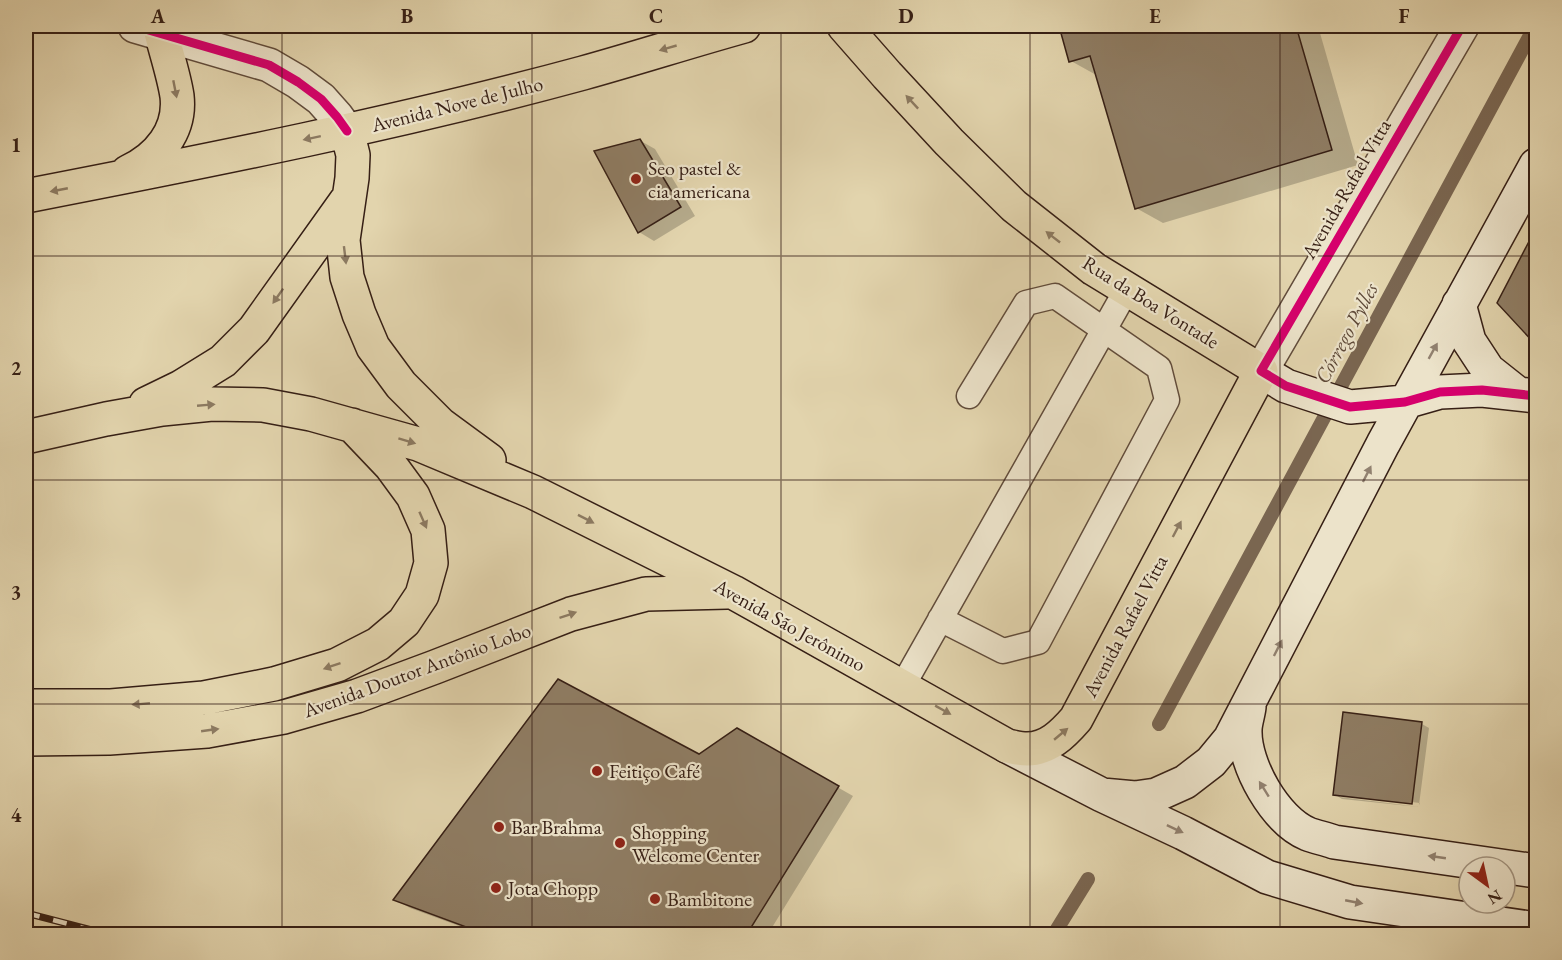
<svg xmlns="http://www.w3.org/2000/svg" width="1562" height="960" font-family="'EB Garamond',serif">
<rect width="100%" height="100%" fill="#e2d4ad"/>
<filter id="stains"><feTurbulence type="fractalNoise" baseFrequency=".00333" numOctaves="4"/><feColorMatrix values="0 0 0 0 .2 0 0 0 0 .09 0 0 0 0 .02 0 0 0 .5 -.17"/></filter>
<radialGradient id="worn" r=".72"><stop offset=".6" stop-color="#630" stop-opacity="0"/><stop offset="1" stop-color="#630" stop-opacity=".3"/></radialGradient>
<!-- shadow -->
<path fill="#0003" d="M1061,26H1318L1358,165L1163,223L1136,208L1098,76L1071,61Z
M639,140L655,149L695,216L654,241L639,232Z
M1536,231V342L1498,303Z
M1344,714L1422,724L1429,728L1419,805L1420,803L1340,794V797L1419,807L1342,799L1334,794Z
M737,730L853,796L768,934H481L410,908L396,900L699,755Z"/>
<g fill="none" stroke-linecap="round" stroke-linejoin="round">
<!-- stream -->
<path stroke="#7a6651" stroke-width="14" d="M1159,724L1535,26
M1054,934L1088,879"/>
</g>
<!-- building -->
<path fill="#8f7d64" stroke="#361f15" stroke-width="1.5" d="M1059,26H1296L1332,150L1135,209L1090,56L1069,62Z
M640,139L681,207L638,233L594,151Z
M1536,228V345L1497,303Z
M558,679L699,754L737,728L839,786L747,934H485L393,900Z
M1343,712L1422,722L1412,804L1333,795Z"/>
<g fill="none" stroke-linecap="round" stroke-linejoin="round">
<!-- lane casing -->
<g stroke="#614c3b" stroke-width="27">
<path id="lane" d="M940,619L1003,651L1038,642L1167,400L1159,368L1055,296L1026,303L969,396
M902,687L1127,289"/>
</g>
<!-- street casing -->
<g stroke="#614c3b" stroke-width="36">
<path id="street" d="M135,26L269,65L298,82L321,99L337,117L347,131
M1261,371L1462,26"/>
</g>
<!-- secondary casing -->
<g stroke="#361f15" stroke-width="36">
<path id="secondary" d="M1459,304L1469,341L1488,370L1517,393
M1261,371L1286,386L1350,407L1405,402L1440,392L1482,390L1536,396
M1249,707C1248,715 1245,723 1245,730C1244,765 1275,820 1308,834C1316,837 1326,839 1334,842L1536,871
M1007,746L1102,795L1183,833L1267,877L1350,902L1536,929
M1102,795L1135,798L1156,795L1185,782L1211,762L1230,739L1383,444L1536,165"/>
</g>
<!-- primary casing -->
<g stroke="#361f15" stroke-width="36">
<path id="primary" d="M347,131L353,155L352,178L343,240L347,277L359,314L373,347L401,385L440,424L489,460
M128,172C158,158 181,131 177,96C174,76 166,52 161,32
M26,196C212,160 399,123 583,73C637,58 690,41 744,26
M146,404L181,387L223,361L254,330L346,201
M26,437L106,419L162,409L212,404L263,405L311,414L418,444L533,492L733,592L1007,746C1013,747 1020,749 1027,749C1048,749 1063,734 1076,719L1261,371L1094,269L1014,206L949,142L887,75L844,26
M26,706H111L204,698L274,684L337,665L378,644L404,622L422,595L431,563L428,530L413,496L391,466L352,425
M26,739L109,738L207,731L284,717L357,696L435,667L571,614L646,594L727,592"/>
</g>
<!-- lane -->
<use href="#lane" stroke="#ece3ca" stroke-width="24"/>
<!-- street -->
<use href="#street" stroke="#ece3ca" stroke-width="33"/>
<!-- secondary -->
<use href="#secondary" stroke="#ece3ca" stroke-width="33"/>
<!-- primary -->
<use href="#primary" stroke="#e2d4ad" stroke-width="33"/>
<!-- rail casing -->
<g stroke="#361f15" stroke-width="7">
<path id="rail" d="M26,913L107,934"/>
</g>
<!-- rail -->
<use href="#rail" stroke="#ece3ca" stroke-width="4.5" stroke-dasharray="14" stroke-linecap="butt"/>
<!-- cycleway casing -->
<g stroke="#ece3ca" stroke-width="13">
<path id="cycleway" d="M135,26L269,65L298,82L321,99L337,117L347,131
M1462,26L1261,371L1286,386L1350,407L1405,402L1440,392L1482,390L1536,396"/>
</g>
<!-- cycleway -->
<use href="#cycleway" stroke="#d6006c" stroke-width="9"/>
</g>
<!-- one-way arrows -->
<defs><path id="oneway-solid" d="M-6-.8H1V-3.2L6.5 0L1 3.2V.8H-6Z" transform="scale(1.5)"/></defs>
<g fill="#8c7a61">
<use href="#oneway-solid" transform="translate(668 48) rotate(164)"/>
<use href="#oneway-solid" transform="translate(175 89) rotate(79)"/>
<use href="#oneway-solid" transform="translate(912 102) rotate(-133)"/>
<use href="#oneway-solid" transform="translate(312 138) rotate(168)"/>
<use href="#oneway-solid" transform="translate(59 190) rotate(169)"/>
<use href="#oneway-solid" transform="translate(1053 237) rotate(-142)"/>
<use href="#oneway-solid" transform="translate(345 255) rotate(83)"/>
<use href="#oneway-solid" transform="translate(278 296) rotate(125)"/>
<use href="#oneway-solid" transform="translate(206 405) rotate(-5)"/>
<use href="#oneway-solid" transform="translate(407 441) rotate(17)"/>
<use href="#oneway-solid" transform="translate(586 519) rotate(27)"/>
<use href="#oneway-solid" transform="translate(423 520) rotate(66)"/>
<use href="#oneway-solid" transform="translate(1177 529) rotate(-62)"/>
<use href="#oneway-solid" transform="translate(568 615) rotate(-19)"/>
<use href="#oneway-solid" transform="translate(332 666) rotate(161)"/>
<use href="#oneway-solid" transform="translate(141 704) rotate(175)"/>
<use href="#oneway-solid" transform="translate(943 710) rotate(29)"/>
<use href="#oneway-solid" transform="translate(210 730) rotate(-8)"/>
<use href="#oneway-solid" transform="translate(1061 734) rotate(-40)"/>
</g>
<g fill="#918170">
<use href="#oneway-solid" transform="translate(1433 351) rotate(-61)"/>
<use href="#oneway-solid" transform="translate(1367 474) rotate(-63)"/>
<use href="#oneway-solid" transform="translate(1278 648) rotate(-63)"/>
<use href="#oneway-solid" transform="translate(1264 789) rotate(-122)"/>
<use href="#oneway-solid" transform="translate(1175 829) rotate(25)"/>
<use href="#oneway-solid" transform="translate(1437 857) rotate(-172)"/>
<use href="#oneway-solid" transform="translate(1354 902) rotate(11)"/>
</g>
<!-- grid -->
<path fill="none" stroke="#361f15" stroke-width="1.5" stroke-opacity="0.55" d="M282,26V934M532,26V934M781,26V934M1030,26V934M1280,26V934M26,256H1536M26,480H1536M26,704H1536"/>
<!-- markers -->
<g fill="#8f2418" stroke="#ece3ca" stroke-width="2">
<circle cx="636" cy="179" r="6"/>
<circle cx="597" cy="771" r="6"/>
<circle cx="499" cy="827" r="6"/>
<circle cx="620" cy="843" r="6"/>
<circle cx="496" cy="888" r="6"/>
<circle cx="655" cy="899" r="6"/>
</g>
<g text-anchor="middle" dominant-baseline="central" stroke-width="4.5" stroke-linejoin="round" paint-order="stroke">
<!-- street labels -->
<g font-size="20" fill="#361f15" stroke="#ece3ca">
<text transform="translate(457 104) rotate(-14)">Avenida Nove de Julho</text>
<text transform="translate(1346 189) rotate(-60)">Avenida Rafael Vitta</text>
<text transform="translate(1151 302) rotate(32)">Rua da Boa Vontade</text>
<text transform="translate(790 625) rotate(29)">Avenida São Jerônimo</text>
<text transform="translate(1125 626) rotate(-62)">Avenida Rafael Vitta</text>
<text transform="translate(417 670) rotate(-20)">Avenida Doutor Antônio Lobo</text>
</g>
<!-- poi labels -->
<g font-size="20" fill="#361f15" stroke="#ece3ca" text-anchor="start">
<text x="648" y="168">Seo pastel &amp;<tspan x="648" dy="23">cia americana</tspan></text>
<text x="609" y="771">Feitiço Café</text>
<text x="511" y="827">Bar Brahma</text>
<text x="632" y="832">Shopping<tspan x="632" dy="23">Welcome Center</tspan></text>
<text x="508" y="888">Jota Chopp</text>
<text x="667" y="899">Bambitone</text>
</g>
<!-- water labels -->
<g font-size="21" font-style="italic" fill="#5e4938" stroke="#ece3ca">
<text transform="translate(1346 333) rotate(-62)">Córrego Pylles</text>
</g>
</g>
<!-- margin -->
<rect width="1562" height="960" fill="none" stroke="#e2d4ad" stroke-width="66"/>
<!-- north arrow -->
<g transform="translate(1487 885) rotate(147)"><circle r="28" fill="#ece3ca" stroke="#a39582" stroke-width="1.5"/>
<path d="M0-4.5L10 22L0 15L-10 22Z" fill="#8f2418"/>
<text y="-9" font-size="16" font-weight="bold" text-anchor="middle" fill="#361f15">N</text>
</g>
<rect x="33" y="33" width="1496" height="894" fill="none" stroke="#361f15" stroke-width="2"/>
<g font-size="20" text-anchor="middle" font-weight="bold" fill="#361f15">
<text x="158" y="23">A</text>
<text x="407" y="23">B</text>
<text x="656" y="23">C</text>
<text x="906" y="23">D</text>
<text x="1155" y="23">E</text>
<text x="1404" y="23">F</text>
<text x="16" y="152">1</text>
<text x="16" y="375">2</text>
<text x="16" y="599">3</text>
<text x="16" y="822">4</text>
</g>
<rect width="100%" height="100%" filter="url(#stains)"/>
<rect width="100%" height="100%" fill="url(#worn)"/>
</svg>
